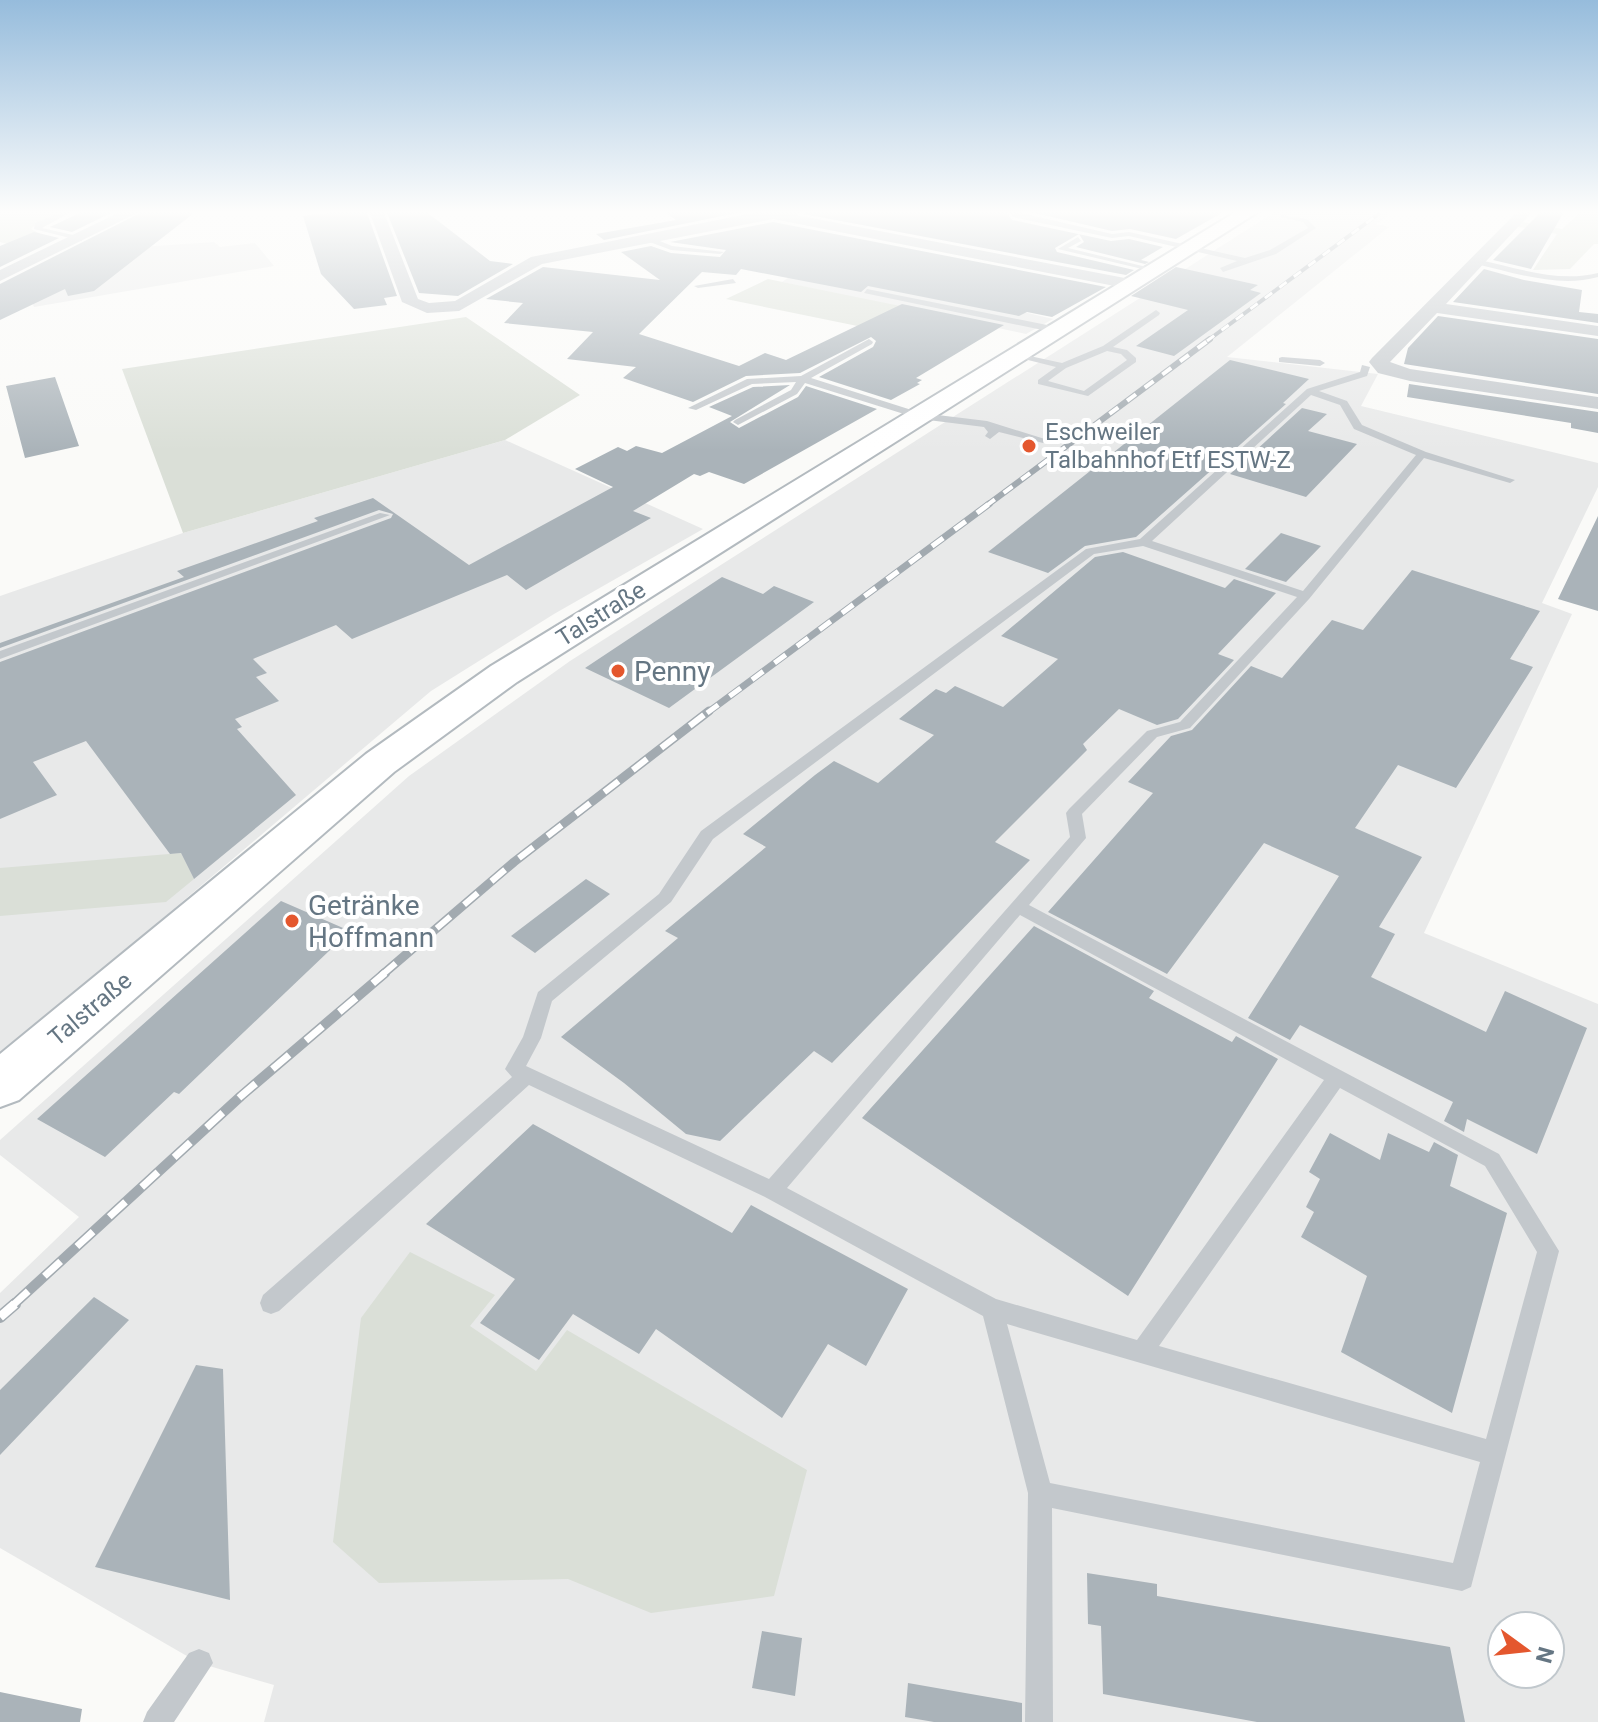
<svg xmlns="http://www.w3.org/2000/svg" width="1598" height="1722" font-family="Roboto,sans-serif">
<rect width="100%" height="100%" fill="#fafaf8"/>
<!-- built -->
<path fill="#e8e9e9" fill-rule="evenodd" d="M1278,210H1394L1376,224L1389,227L1227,357L1378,374L1361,406L1598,463V487L1542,603L1572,614L1424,933L1598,1004V1722H264L274,1685L199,1663L0,1548V1293L79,1217L0,1155V1140L409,776L570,661ZM1502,1626H1550V1674H1502Z
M214,242L220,247L255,243L274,266L34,307L20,276L68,252Z
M817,258L990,304L1053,319L1026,334L782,282Z
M505,440L703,529L554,614L431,691L0,1056V596L183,533Z"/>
<!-- green -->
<path fill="#dadfd7" d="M0,210H68L38,222L31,229L42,235L7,244L0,242Z
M1583,210H1598V244H1594L1570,269L1533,270L1557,234L1513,226L1517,221L1562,229Z
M768,279L910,308L877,330L726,299Z
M466,317L580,395L505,440L183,533L122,369Z
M181,853L194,879L166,902L0,916V868Z
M410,1252L495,1295L470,1326L536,1371L567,1330L807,1470L774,1596L651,1613L568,1579L379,1583L333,1542L361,1318Z"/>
<!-- building -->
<path fill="#aab3b9" d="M86,210H117L72,232L50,227Z
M146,210H192L188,213H194L94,291L68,296L65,289L0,320V284Z
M326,210H366L397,296L384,298L387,305L354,309L321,274L303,216L328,213Z
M386,210H424L490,261L513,264L458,296L419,293Z
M662,210H752L604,240L596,234L676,220Z
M807,210H1005L1012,220L1111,241L1129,239L1163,247L1141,260L1149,262L1145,264L1076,247L1084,242L1079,234L1055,248L1057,252L1134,270L1126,275L804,214Z
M1022,210H1227L1176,239L1130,229L1112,231Z
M1543,210H1565L1531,269L1493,260Z
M773,222L1106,287L1052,317L1027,312L1019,316L868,286L861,292L741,269L736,275L702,272L639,334L739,366L765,353L786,360L902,304L1004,325L916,378L922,380L917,383L920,384L891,400L819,377L873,347L876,341L871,337L800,373L746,376L693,402L623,378L636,367L567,359L593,332L504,323L523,303L486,299L543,267L660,280L621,252L651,246L671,253L720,257L726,250L670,242Z
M34,232L59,238L0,267V246Z
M1176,267L1258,285L1250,290L1261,293L1174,356L1136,346L1188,310L1131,296Z
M1484,269L1524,280L1582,290L1579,312L1598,314V323L1453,302Z
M1438,316L1598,339V394L1404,364L1408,348Z
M1230,360L1309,379L1283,403L1286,404L1136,537L1085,546L1048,573L988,552Z
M55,377L79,446L25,458L6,386Z
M1409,384L1598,412V433L1571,428V423L1407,397Z
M790,385L730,422L739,428L798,397L806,386L877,409L744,484L709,472L700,476L694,474L633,511L651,518L526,590L507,575L352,639L336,625L253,659L267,673L256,677L279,701L235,719L242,727L237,729L296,795L194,879L181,853L170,854L86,741L33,762L57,795L0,819V662L391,518L393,514L379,510L0,648V643L184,577L177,571L318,521L314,518L373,498L469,565L613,487L575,469L618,447L627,451L636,446L662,453L732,416L709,407L753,387Z
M1302,408L1327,414L1308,431L1357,444L1306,497L1230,474Z
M1598,516V611L1558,599Z
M1281,533L1321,546L1286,582L1245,569Z
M1123,552L1225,588L1234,579L1276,593L1218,654L1234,660L1178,719L1157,725L1119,709L1083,744L1087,750L995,842L1030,860L832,1063L814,1051L720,1141L686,1134L624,1083L561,1037L678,938L665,931L766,847L743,834L815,775L834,761L878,783L934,735L899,719L936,689L946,693L955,686L1003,707L1058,659L1001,636L1095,557Z
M1412,570L1540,611L1510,659L1533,667L1456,788L1398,765L1355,828L1422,857L1379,927L1395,934L1371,977L1486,1032L1505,991L1587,1028L1537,1154L1467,1119L1464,1132L1444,1121L1453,1102L1300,1025L1290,1040L1248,1018L1339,876L1264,843L1167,974L1048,912L1153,793L1128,782L1171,736L1192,730L1251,666L1282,678L1332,620L1363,630Z
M722,577L763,594L774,586L814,602L669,708L585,668Z
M586,879L610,894L535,953L511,936Z
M281,901L350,931L179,1094L174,1092L105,1157L37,1119Z
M1034,926L1154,991L1149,998L1232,1042L1236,1036L1278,1059L1128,1296L862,1118Z
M533,1124L732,1233L751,1205L908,1289L866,1366L828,1344L782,1418L656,1329L639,1354L573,1314L539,1360L480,1323L515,1279L426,1224Z
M1330,1133L1380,1160L1388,1133L1429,1152L1434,1142L1458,1155L1450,1186L1507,1213L1452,1413L1341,1352L1367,1276L1301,1237L1314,1212L1306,1207L1320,1179L1309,1172Z
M94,1297L129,1320L0,1455V1390Z
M196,1365L223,1369L230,1600L95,1567Z
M1087,1573L1157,1584V1596L1450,1647L1465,1722H1257L1103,1694L1101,1626L1088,1624Z
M762,1631L802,1638L795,1696L752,1688Z
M908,1683L1022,1703V1722H934L905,1717Z
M0,1692L82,1709L80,1722H0Z"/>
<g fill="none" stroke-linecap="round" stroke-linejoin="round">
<!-- secondary casing -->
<g stroke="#b3babf" stroke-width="4">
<path id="secondary" d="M1239,210H1261L517,682L394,772L19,1100L0,1107V1054L366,754L491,666Z"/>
</g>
<!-- service -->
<path fill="#c3c8cc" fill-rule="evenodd" d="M66,210H75L42,228L82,237V241L34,229L35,223Z
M1008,210L1112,234L1129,232L1245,258L1270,250L1308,228L1303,222L1281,217V215L1307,219L1316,228L1276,254L1223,272L1220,268L1237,261L1129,236L1112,238L1013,217Z
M650,237L672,246L724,252L720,254L671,250L647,241Z
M1078,237L1081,241L1068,248L1159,270L1155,272L1058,249Z
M1479,260C1518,268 1558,283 1598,273V277C1558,288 1515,273 1476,264Z
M733,279L736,283L698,288L694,286Z
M867,289L1057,327L1061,330L1057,333L864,293Z
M1156,310L1160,313L1159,315L1113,347L1127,350L1136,358V362L1088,396L1038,384V380L1056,367L1012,356L1016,353L1062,363L1103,346ZM1107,351L1121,354L1127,360L1084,391L1048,381L1066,368Z
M869,339L873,342L872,344L811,378L921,413L987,421L1048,440L1043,443L999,432L990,439L985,436L988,432L984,427L920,419L805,383L797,394L738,425L733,422L735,420L791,390L796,382L752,384L696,410L688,408L747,379L801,376Z
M1282,357L1320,360L1325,363L1320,366L1279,362V358Z
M1362,365L1370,367L1367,376L1319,391L1347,401L1362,425L1426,452L1515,480L1510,483L1424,458L1309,599L1190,728L1157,737L1082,814L1086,838L1029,905L1499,1154L1559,1251L1471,1587L1462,1591L1052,1508L1053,1722H1025L1028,1493L983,1316L765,1197L529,1085L279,1311L271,1314L263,1311L260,1303L263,1295L512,1077L505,1069L523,1037L538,992L659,894L701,831L1086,549L1140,539L1307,389L1360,372ZM1311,395L1340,405L1354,429L1416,455L1303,591L1152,541ZM1143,546L1297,597L1180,722L1147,731L1069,809L1066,813L1070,837L769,1179L526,1066L541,1038L552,1001L671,902L713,839L1094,554ZM1020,915L1324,1080L1137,1340L996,1299L787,1188ZM1340,1088L1485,1166L1537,1252L1486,1439L1159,1346ZM1007,1324L1480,1462L1453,1563L1050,1483Z
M380,513L390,515L0,659V651Z
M199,1649L209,1653L213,1663L174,1722H143L147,1712L189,1653Z"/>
<!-- minor -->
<path fill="#c3c8cc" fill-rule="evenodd" d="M124,210H143L0,281V270Z
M369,210H383L418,299L429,303L455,301L531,257L768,210H804L796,215L1130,279L1138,284L1130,289L773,219L542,264L459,311L427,313L402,302Z
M1519,210H1534L1446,304L1598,326V336L1437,313L1390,362L1410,369L1598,397V409L1410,381L1378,373L1369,362L1372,358Z"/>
<!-- secondary -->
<use href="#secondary" fill="#fff" fill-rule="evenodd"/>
<!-- rail-far5 casing -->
<g stroke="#a2aab0" stroke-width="4">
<path id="rail-far5" d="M1207,341L1384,210"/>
</g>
<!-- rail-far4 casing -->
<g stroke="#a2aab0" stroke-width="6">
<path id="rail-far4" d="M986,506L1210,339"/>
</g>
<!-- rail-far3 casing -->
<g stroke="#a2aab0" stroke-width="7">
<path id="rail-far3" d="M707,713L989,504"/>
</g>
<!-- rail-far2 casing -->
<g stroke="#a2aab0" stroke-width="9">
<path id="rail-far2" d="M382,975L514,862L709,711"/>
</g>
<!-- rail-far1 casing -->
<g stroke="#a2aab0" stroke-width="10">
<path id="rail-far1" d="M12,1306L241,1096L385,973"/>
</g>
<!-- rail casing -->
<g stroke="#a2aab0" stroke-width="12">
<path id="rail" d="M0,1317L15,1304"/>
</g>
<!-- rail-far5 -->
<use href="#rail-far5" stroke="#fff" stroke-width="3" stroke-dasharray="9" stroke-linecap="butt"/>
<!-- rail-far4 -->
<use href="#rail-far4" stroke="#fff" stroke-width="4" stroke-dasharray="11" stroke-linecap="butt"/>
<!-- rail-far3 -->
<use href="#rail-far3" stroke="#fff" stroke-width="5" stroke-dasharray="14" stroke-linecap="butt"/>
<!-- rail-far2 -->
<use href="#rail-far2" stroke="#fff" stroke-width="6" stroke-dasharray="18" stroke-linecap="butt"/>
<!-- rail-far1 -->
<use href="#rail-far1" stroke="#fff" stroke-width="7" stroke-dasharray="22" stroke-linecap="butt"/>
<!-- rail -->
<use href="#rail" stroke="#fff" stroke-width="9" stroke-dasharray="28" stroke-linecap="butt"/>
</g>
<!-- sky -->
<linearGradient id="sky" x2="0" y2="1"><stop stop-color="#96bcdc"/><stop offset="0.47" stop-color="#fdfdfc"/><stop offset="1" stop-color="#fdfdfc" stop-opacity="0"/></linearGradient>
<rect width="1598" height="451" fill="url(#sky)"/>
<!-- markers -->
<g fill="#e4572e" stroke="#fff" stroke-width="3">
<circle cx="1029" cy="446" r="8"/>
<circle cx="618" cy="671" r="8"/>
<circle cx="292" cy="921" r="8"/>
</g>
<g text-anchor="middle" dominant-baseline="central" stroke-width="8" stroke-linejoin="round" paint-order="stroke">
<!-- far-poi labels -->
<g font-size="24" fill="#657683" stroke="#fff" text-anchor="start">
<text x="1045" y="432">Eschweiler<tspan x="1045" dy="28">Talbahnhof Etf ESTW-Z</tspan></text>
</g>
<!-- far-street labels -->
<g font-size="24" fill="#657683" stroke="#fff">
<text transform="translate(601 614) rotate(-32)">Talstraße</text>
<text transform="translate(90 1009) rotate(-40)">Talstraße</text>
</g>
<!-- poi labels -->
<g font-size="28" fill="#657683" stroke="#fff" text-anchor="start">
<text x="634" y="671">Penny</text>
<text x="308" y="905">Getränke<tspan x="308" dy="32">Hoffmann</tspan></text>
</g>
</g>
<!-- north arrow -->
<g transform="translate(1526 1650) rotate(105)"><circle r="38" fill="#ffffff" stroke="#c1c8cd" stroke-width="2"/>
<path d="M0-6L14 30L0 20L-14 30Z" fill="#e4572e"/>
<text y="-12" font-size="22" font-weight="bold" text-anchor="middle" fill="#657683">N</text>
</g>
</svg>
